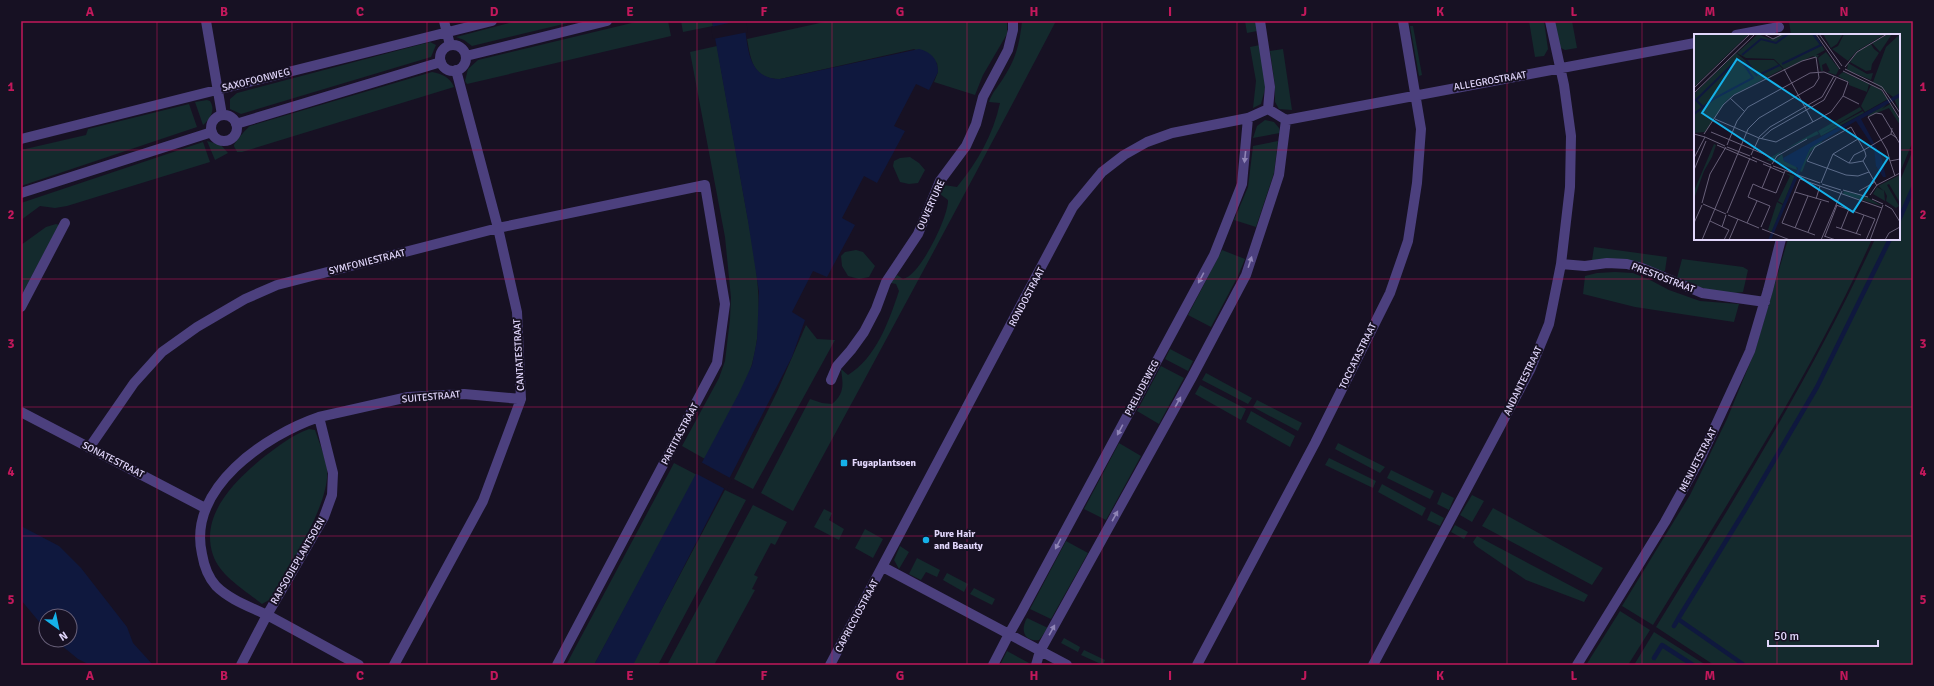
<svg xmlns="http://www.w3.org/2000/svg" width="1934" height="686" font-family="Signika,sans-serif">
<rect width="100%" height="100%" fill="#171123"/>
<!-- green -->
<path fill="#142a2d" d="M517,21H576L472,46L464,40L456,37Z
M640,21H668L671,36L467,84L465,81L468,69L478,60Z
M681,21H712L713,26L683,32Z
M829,21H1007V34L983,75L975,95L934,82L938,72L937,63L914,49L780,79C753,79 751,61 747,39Z
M1022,21H1056C970,185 882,348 793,511L761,493L810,399L822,403L832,404C845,393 843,384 841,369L848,375C876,358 889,321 899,291L896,284L891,283L897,275L903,279C920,276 949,216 948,200L940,194L944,185L957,187C978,161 993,135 1000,103L989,102C992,92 999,86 1004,77C1016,59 1020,42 1022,21Z
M1245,21H1256L1257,31L1247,33Z
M1529,21H1544L1548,49L1544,56L1535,57Z
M1554,21H1572L1577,48L1565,50L1559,47Z
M1789,21H1913V141L1899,175V35H1791Z
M1410,26H1413L1422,75L1419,76Z
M430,42L436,45L431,57L241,114L230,109V99L237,93Z
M1260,45L1266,85L1261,104L1253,108L1256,81L1250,47Z
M717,46C725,93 734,139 742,186C752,244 768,306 752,364C743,394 720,430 705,459L682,446L719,378L725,361L730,319L731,298L725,237L690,52Z
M1283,49L1292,110L1279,109L1275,102V86L1270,51Z
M432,72C442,74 450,77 454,87L242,152H237C237,151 234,147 234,146C233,144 247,128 250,126Z
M207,100L210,101C216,110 210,119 203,125L195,102Z
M189,104L197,127L21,186V150L86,135L88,129Z
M1265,120L1274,122L1279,128L1280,133L1253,138L1257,126Z
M207,141L221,145L228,153L215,160Z
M1278,141L1274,173L1256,227L1234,220L1248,187L1253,146Z
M203,142L210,162L67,206L55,208L40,206L21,220V203Z
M1913,150V665H1714L1656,627C1734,500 1813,374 1875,239H1899V183Z
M910,157L919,163L925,170L918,183L909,184L900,182L893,166L894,161L900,158Z
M56,224L59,225L21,296V245L46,227Z
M1788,239H1872C1812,374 1730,499 1653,625L1622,606L1690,495L1727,419L1755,351Z
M1594,247L1667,257L1665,271L1662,272L1592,260Z
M856,250L863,252L875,266L869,277L859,279L848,276L842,266L841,256L845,252Z
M1222,250L1245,259L1238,276L1211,327L1188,315Z
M1682,259L1743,267L1748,270L1743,292C1719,296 1698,287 1677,278Z
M1615,272L1633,273L1652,281L1669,290L1700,301L1739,304L1734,322L1635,307L1583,294L1585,276L1597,273Z
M806,325L817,339L835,340L753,489L734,479L777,392Z
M1170,349L1193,361L1188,371L1165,359Z
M1161,366L1184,378L1159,424L1137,411Z
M1206,373L1252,398L1248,404L1202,380Z
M1200,385L1246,409L1241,420L1195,394Z
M1257,400L1302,423L1298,431L1253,407Z
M1251,411L1295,436L1290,447L1246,422Z
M309,429L315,430C319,442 325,456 327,468C331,504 288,567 271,599L262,604C245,590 220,576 213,555C199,514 237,479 265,456C280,445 292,435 309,429Z
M1119,443L1141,456L1106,520L1084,509Z
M1338,443L1385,467L1380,473L1335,449Z
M1329,458L1376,481L1373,488L1325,465Z
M674,463L697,475L594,665H566Z
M1391,470L1434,491L1430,499L1387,478Z
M1382,484L1426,508L1422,516L1378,492Z
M725,490L746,500L658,665H632Z
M1442,492L1454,498L1449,510L1437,504Z
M1472,495L1484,501L1472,522L1460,515Z
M753,505L787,522L775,545L771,543L754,575L758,577L752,589L755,590L714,665H667Z
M1493,508L1603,568L1592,585L1482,526Z
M824,509L832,513L829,520L844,529L839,540L814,527Z
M1431,511L1444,518L1440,526L1427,520Z
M1455,525L1468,532L1464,539L1451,532Z
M865,529L883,539L873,558L855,548Z
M1477,536L1588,595L1584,602L1526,580L1476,546L1473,542Z
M1066,541L1088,553L1051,619L1030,609Z
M900,546L909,552L899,569L894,560Z
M917,558L940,570L937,577L926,572L921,580L909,574Z
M947,573L968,584L964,592L943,580Z
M974,588L995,599L992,605L970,594Z
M1620,611L1650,630L1628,665H1586Z
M1027,618L1048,628L1039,640C1024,642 1020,630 1027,618Z
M1654,632L1706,665H1634Z
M1064,638L1080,647L1078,652L1061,643Z
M1084,650L1105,660L1103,665L1081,655Z
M1007,651L1029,663L1028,665H1000Z"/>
<!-- water -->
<path fill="#0f183e" d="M712,21H744C748,46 747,79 780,79L919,49C931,52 938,59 938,72L929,90L916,84L894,126L905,131L877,183L864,176L842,218L855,225L827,277L813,271L792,312L805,320L792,357L633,665H594L739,393L752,365L757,340L759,292L748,221Z
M21,526L59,546L81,568L127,627L133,643L153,665H90L78,659L55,640H70V616H46V630L21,600Z"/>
<!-- pier -->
<path fill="#171123" d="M738,21H746L748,32L713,39L711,27Z
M701,462L732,479L727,490L695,473Z"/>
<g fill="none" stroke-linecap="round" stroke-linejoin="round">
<!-- stream -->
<path stroke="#0f183e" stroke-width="4.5" d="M1899,220L1913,188
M1674,626L1678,619
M1654,658L1662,645L1693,665
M1744,665L1678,619L1745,510L1817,387L1890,239"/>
<!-- minor -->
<path stroke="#4c407e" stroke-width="10" d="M206,21L222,115
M444,21L450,45
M1260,21L1270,87L1268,109
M1736,35L1779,27
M1286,120L1695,43
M21,139L492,21
M1561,264L1585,266L1607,263L1627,264L1642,268L1702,293L1765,302
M21,307L65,223
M831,380L837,366L851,350L864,332L876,309L886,282L918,234L940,181L966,146L976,124L983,97L1008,50L1013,30V21
M21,412L205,508
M319,417L408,397L464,394L521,399
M89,448L134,383L162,352L197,327L245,299L277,285L498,228L705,185L725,304L717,363L557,665
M883,567L1067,665
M241,665L267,615L324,517L332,495L333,473L319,417C266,435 187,488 202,554C204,566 207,576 216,586C230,600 251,607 269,616C299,632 329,649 359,665
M394,665L483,501L521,399L517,312L498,228L456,70
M830,665L1073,207L1102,172L1124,155L1147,142L1172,133L1248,118L1268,109L1286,120
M993,665L1009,634L1022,611L1214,255L1242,184L1248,118
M1036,665L1040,651L1192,377L1246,275L1279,175L1286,120
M1197,665L1315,443L1390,293L1408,241L1417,183L1421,129L1403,21
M1373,665L1530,370L1549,324L1561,264L1570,187L1571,136L1564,85L1550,21
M1577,665L1665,522L1702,455L1750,351L1768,290L1781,239"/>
<!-- tertiary -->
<path stroke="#4c407e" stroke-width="10" d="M440 58a13 13 0 1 1 26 0a13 13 0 1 1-26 0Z
M466,56L607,21
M211 128a13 13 0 1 1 26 0a13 13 0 1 1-26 0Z
M236,124L441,62
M21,193L212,132"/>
</g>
<!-- one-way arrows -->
<defs><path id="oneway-solid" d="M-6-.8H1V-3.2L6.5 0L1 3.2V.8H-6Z"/></defs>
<g fill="#8f84b6">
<use href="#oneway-solid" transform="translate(1245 157) rotate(96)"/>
<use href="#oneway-solid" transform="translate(1250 262) rotate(-72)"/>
<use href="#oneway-solid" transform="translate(1201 278) rotate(118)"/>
<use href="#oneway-solid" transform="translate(1178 402) rotate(-61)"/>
<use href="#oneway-solid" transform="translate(1120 430) rotate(118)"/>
<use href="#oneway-solid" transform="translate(1115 516) rotate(-61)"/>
<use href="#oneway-solid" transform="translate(1058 544) rotate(118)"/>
<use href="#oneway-solid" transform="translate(1052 630) rotate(-61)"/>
</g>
<!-- grid -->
<path fill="none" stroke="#c2185b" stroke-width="1" stroke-opacity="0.55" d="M157,21V665M292,21V665M427,21V665M562,21V665M697,21V665M832,21V665M967,21V665M1102,21V665M1237,21V665M1372,21V665M1507,21V665M1642,21V665M1777,21V35M21,150H1695M1899,150H1913M1777,239V665M21,279H1913M21,407H1913M21,536H1913"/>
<!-- markers -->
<g fill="#15b1e9" stroke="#171123" stroke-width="1.5">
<rect x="840" y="459" width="8" height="8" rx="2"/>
<circle cx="926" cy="540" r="4"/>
</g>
<g text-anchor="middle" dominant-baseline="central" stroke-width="4" stroke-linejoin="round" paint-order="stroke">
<!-- street labels -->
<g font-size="10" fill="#e1d6fb" stroke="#171123">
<text transform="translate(256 80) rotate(-14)">SAXOFOONWEG</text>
<text transform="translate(1490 81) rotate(-10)">ALLEGROSTRAAT</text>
<text transform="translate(931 205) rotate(-66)">OUVERTURE</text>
<text transform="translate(367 262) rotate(-14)">SYMFONIESTRAAT</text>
<text transform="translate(1663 278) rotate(21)">PRESTOSTRAAT</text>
<text transform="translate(1027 297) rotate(-62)">RONDOSTRAAT</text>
<text transform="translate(519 355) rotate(-93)">CANTATESTRAAT</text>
<text transform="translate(1358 356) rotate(-64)">TOCCATASTRAAT</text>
<text transform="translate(1523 381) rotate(-64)">ANDANTESTRAAT</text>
<text transform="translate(1142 388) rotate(-62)">PRELUDEWEG</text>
<text transform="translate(431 397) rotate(-5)">SUITESTRAAT</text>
<text transform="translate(680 434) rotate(-62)">PARTITASTRAAT</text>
<text transform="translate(113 460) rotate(27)">SONATESTRAAT</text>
<text transform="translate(1698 460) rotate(-63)">MENUETSTRAAT</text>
<text transform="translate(298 561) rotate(-60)">RAPSODIEPLANTSOEN</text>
<text transform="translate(857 616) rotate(-62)">CAPRICCIOSTRAAT</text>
</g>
<!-- poi labels -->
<g font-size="10" font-weight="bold" fill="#e1d6fb" stroke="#171123" text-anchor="start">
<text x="852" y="463">Fugaplantsoen</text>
<text x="934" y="534">Pure Hair<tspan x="934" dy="12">and Beauty</tspan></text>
</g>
</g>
<!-- overview -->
<g transform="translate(1694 34)">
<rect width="206" height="206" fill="#171123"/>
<path d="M0,0H55L39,15L35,11L39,15L0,53ZM64,0L76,5L90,0H121L131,16L122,21H125L123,24L119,22L90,35L80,25L52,24L43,19ZM129,0H149L143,10L137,14ZM150,0H191L163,17L154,27L138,15L144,12ZM194,0H198L186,18L178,9ZM206,0V78L199,63L179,48L192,13ZM177,10L180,15L175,17L180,15L185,19L178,30L177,36L172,37L156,28L163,18ZM132,18L145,35L142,41L133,38L136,37L132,29L128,31L129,37H127L124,24ZM42,19L51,26H80L89,35L39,61L32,67L11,98L0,99V60ZM154,29L173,40L179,39L177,46L153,36ZM149,38L175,50L173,58L155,51V48L144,42ZM177,51L187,56L194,65L171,78L167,72ZM193,70L188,75L196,70L206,86V91L195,74L175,82L173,81ZM166,73L168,76L126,100L124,97ZM169,77L170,79L127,102L126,100ZM123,97L125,100L89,116L78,128L72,126ZM127,106L128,108L116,118L108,138L105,137L116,114ZM20,110L22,111L18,123L10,137L0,165V157ZM88,120L90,127L102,132L103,136L80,128ZM91,139L101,142L89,170L84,167L96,142ZM206,141V169L195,150L193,151L205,172L202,174L192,167L193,162L190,156L191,167L179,160L183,153L190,157L184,152ZM150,157L173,163L188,172L149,160ZM83,168L89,171L78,198L74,196Z" fill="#142a2d"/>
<path d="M206,59V63L167,85L187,122L192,143H189L182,132L180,114L162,87L116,114L77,206H74L104,134L90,127L89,124Z" fill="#0f183e"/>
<path fill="none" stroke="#0f183e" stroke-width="2" d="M48,21L67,5L82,9L94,0M52,26L63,42M88,30L127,11L119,0M65,41L86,31M9,73L2,66L44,25M0,80L21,64L59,44L47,26"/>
<path fill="none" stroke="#686079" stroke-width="1" d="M70,0L79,5L89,0M122,0L146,35M125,0L148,32M151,33L163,18L193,0M90,35L119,88M151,35L188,53L206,79M149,37L188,56L206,85M0,54L56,0M0,59L61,0M36,64L50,77M21,85L65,104L82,108L137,78L149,62M198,94L197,100L203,104M17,98L72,121M0,100L11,103L0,124M11,103L31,112M65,103L76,93L128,63L140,42M67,105L77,96L130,66L142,44M206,110L188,80L182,79L174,83L193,116L196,127L206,125M23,111L63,128M33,111L43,87L54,73L116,39L130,38L154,48L149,62L165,70M33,113L56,122M139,120L155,129M57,121L65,104M58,123L77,131M169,127L183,152M196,127L201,142M69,130L90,139M78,130L83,122L113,105M77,132L68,154L82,159L91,137M79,132L126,149M0,136L12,107M175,138L164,142L152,141L113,127L121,113L157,93L170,116L171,118L172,122L169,127L158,129H155L160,121L170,116L197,100M127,149L139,120L164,105M128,150L147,156M149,156L174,163M165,157L181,148M101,158L135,168M176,161L183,151L206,139M122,165L126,152M178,165L189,170M8,169L16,140L32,113M9,170L32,180M142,171L181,185M191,171L198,175L206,188M33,179L56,124M34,181L65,194M16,187L35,196L30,206M0,189L8,171M53,189L63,167M28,193L32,181M67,193L76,172L54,163L59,150L68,154M142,193L167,201M101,194L114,162M68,195L96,206M147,195L155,175M114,198L127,167M162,200L170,181M121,201L88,189L106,145L188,174M130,202L142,206M131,202L143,171M8,206L54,95L65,84L120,52L125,44L122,23L108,27L40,61L29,71L10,100M35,206L44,185M127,206L148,157M172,206L181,185M176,206L189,171M191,206L195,199L206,193"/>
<path fill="#15b1e9" fill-opacity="0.15" stroke="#15b1e9" stroke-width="2" d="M43,25L194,124L159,178L8,79Z"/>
<rect width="206" height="206" fill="none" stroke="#e1d6fb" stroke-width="2"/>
</g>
<!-- border -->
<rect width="1934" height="686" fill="none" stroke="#171123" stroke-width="44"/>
<!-- north arrow -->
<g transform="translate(58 628) rotate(147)"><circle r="19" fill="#171123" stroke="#686079"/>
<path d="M0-3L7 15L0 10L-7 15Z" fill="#15b1e9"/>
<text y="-6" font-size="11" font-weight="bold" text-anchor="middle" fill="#e1d6fb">N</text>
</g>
<!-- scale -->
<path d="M1768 640v6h110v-6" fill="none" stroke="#e1d6fb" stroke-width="2"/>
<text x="1774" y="640" font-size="12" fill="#e1d6fb" stroke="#171123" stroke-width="3" paint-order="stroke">50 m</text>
<rect x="22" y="22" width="1890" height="642" fill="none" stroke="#c2185b" stroke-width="1.5"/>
<g font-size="13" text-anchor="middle" font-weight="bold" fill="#c2185b">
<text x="90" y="16">A</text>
<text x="224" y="16">B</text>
<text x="360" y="16">C</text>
<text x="494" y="16">D</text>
<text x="630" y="16">E</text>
<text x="764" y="16">F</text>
<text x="900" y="16">G</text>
<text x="1034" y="16">H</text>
<text x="1170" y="16">I</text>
<text x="1304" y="16">J</text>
<text x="1440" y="16">K</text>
<text x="1574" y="16">L</text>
<text x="1710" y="16">M</text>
<text x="1844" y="16">N</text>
<text x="11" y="91">1</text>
<text x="1923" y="91">1</text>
<text x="11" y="219">2</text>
<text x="1923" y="219">2</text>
<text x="11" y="348">3</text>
<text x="1923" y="348">3</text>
<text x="11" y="476">4</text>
<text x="1923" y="476">4</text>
<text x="11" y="604">5</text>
<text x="1923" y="604">5</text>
<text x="90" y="680">A</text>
<text x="224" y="680">B</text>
<text x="360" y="680">C</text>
<text x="494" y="680">D</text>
<text x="630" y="680">E</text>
<text x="764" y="680">F</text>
<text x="900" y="680">G</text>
<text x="1034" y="680">H</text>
<text x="1170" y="680">I</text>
<text x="1304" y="680">J</text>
<text x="1440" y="680">K</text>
<text x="1574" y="680">L</text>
<text x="1710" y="680">M</text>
<text x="1844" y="680">N</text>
</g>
</svg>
